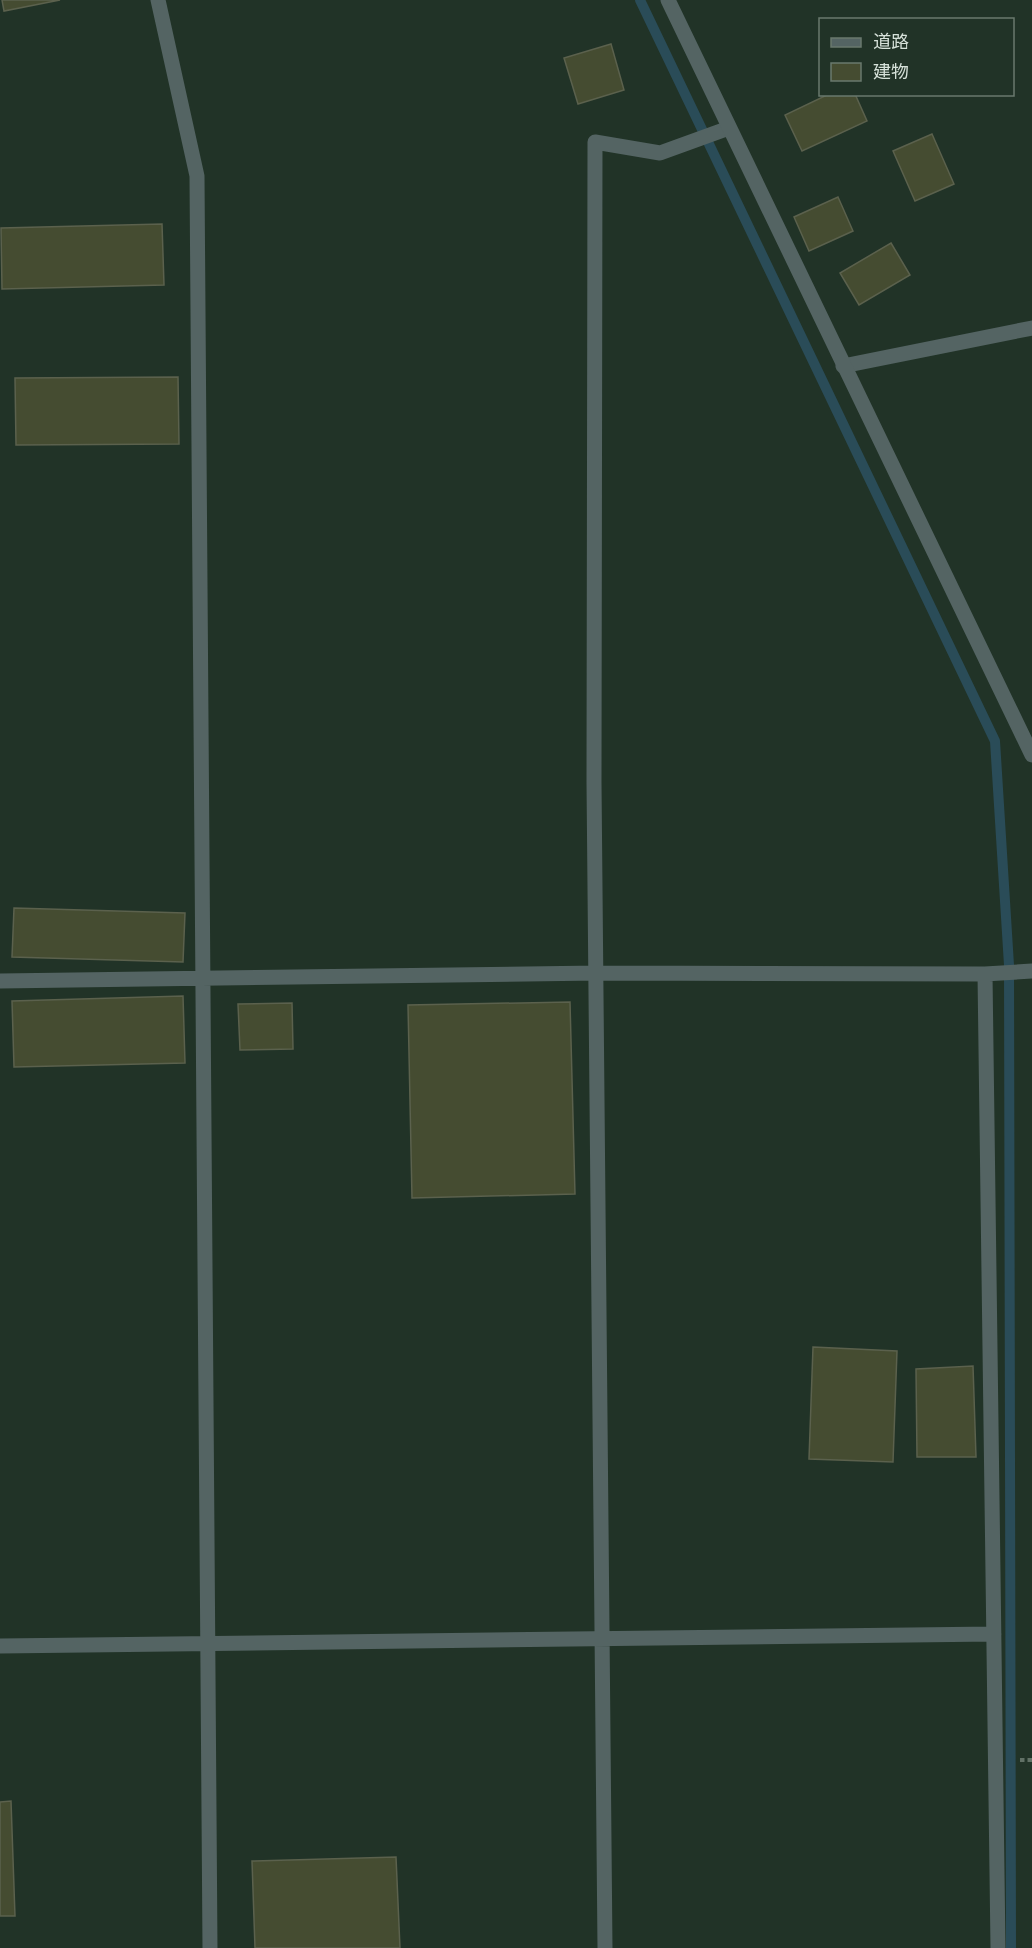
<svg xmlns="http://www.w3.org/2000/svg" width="1032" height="1948" font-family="'Zilla Slab','Noto Sans JP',serif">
<rect width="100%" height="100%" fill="#213327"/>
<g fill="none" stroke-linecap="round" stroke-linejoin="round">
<!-- stream -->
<path stroke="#2a4c58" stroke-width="10" d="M640,0L995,741L1009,965L1011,1948"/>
</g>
<!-- building -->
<path fill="#454c31" stroke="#5b614d" stroke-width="1.5" d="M2,0H60L4,11Z
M611,44L624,90L578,104L564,58Z
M829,94H855L867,121L802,151L785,115Z
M932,134L954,184L915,201L893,151Z
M838,197L853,231L809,251L794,217Z
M162,224L164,285L2,289L1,228Z
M891,243L910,275L859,305L840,273Z
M178,377L179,444L16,445L15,378Z
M14,908L185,913L183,962L12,957Z
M183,996L185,1063L14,1067L12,1001Z
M570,1002L575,1194L412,1198L408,1005Z
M292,1003L293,1049L240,1050L238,1004Z
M813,1347L897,1351L893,1462L809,1459Z
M973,1366L976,1457H917L916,1369Z
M11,1801L15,1916H0V1802Z
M396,1857L400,1948H255L252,1861Z"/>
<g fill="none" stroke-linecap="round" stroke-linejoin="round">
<!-- path -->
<path stroke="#617166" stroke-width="4" stroke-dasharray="4.5 3" stroke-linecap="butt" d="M1020,1760H1032"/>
<!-- minor -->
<path stroke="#546463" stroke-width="15" d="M158,0L197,176L210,1948
M843,366L1032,328
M985,974L998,1948
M0,981L598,973L985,974L1032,971
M0,1646L994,1634
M605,1948L594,782L595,142L660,153L729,128"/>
<!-- tertiary -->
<path stroke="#546463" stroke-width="15" d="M668,0L1032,755"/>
</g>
<!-- legend -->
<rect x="819" y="18" width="195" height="78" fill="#213327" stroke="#69796e" stroke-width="1.5"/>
<rect x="831" y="38" width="30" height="9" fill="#546463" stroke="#69796e" stroke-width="1.5"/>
<text x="873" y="48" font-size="18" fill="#d6e1d9">道路</text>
<rect x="831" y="63" width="30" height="18" fill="#454c31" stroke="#69796e" stroke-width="1.5"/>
<text x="873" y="78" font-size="18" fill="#d6e1d9">建物</text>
</svg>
